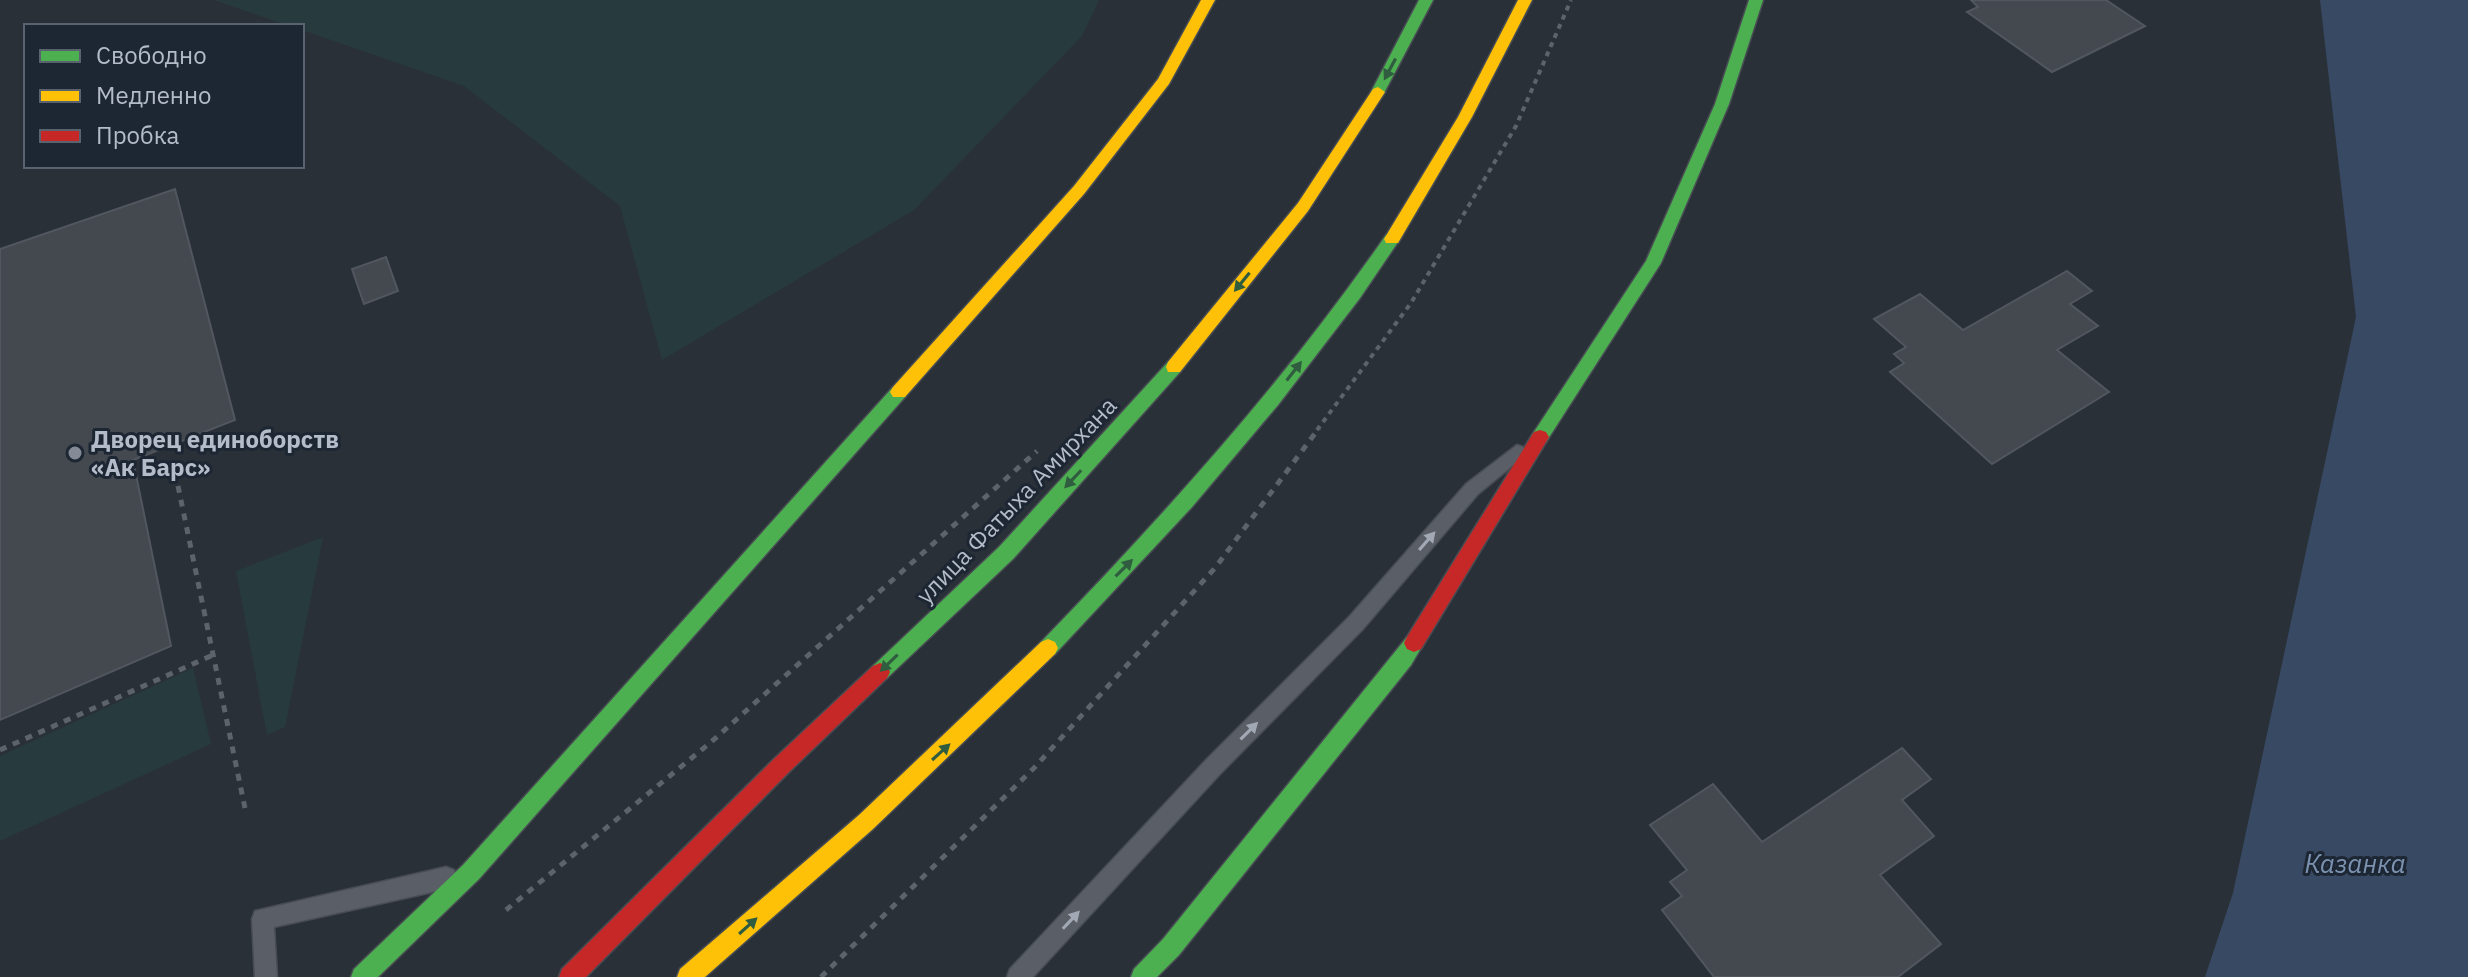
<svg xmlns="http://www.w3.org/2000/svg" width="2468" height="977" font-family="'IBM Plex Sans',sans-serif">
<rect width="100%" height="100%" fill="#2a3038"/>
<!-- green -->
<path fill="#273a3e" d="M214,0H1099L1082,36L914,210L662,360L620,206L464,86L302,30V26H289Z
M323,537L285,727L267,735L236,571Z
M193,668L211,744L0,841V756Z"/>
<!-- water -->
<path fill="#384963" d="M2320,0H2468V977H2205L2233,893L2356,317Z"/>
<!-- building -->
<path fill="#444950" stroke="#52575f" stroke-width="2" d="M1971,0H2106L2145,26L2052,72L1967,12L1978,7Z
M175,189L235,420L133,460L171,646L0,720V249Z
M386,257L398,291L364,304L352,269Z
M2067,271L2092,291L2070,304L2098,326L2057,350L2109,392L1992,464L1890,372L1904,363L1894,354L1906,347L1874,319L1920,294L1963,330Z
M1902,748L1931,779L1902,800L1934,836L1880,875L1941,944L1898,977H1714L1662,910L1682,896L1670,882L1687,870L1650,825L1713,784L1762,842Z"/>
<g fill="none" stroke-linecap="round" stroke-linejoin="round">
<!-- lane casing -->
<g stroke="#484c53" stroke-width="3">
<path id="lane" d="M1517,445L1523,447L1526,452L1523,457L1478,494L1363,629L1220,774L1033,977H1007L1010,969L1206,760L1349,617L1466,484Z
M446,867L454,870L457,878L454,886L446,889L274,927L277,977H255L252,919L255,911Z"/>
</g>
<!-- fast casing -->
<g stroke="#484c53" stroke-width="3">
<path id="fast" d="M1419,0H1433L1383,95H1373L1371,92Z
M1749,0H1763L1729,104L1661,263L1546,442H1534L1531,437L1534,432L1646,261L1715,104Z
M1392,233L1400,239L1360,298L1278,405L1192,507L1055,654L1048,657L1041,654L1038,648L1041,642C1166,513 1284,382 1386,235Z
M1174,360L1182,367L1180,372L1013,559L887,678L880,681L873,678L870,672L873,666L999,547L1168,362Z
M899,385L908,392L905,397L479,879L378,977H351L354,969L463,865L893,387Z
M1414,634L1421,637L1424,643L1411,665L1179,955L1157,977H1131L1134,969L1163,939L1407,637Z"/>
</g>
<!-- slow casing -->
<g stroke="#484c53" stroke-width="3">
<path id="slow" d="M1201,0H1215L1169,84L1084,194L905,397H893L890,392L893,387L1074,186L1158,79Z
M1518,0H1532L1472,117L1398,243H1386L1384,239L1458,117Z
M1378,87L1385,92L1308,211L1180,372H1168L1166,367L1168,362L1298,203L1373,89Z
M1048,639L1055,642L1058,648L1055,654L873,829L705,977H677L680,969L859,815L1041,642Z"/>
</g>
<!-- jam casing -->
<g stroke="#484c53" stroke-width="3">
<path id="jam" d="M1540,430L1546,432L1549,437L1546,442L1421,649L1414,652L1407,649L1404,643L1407,637L1534,432Z
M880,663L887,666L890,672L887,678L789,772L586,977H559L562,969L775,758L873,666Z"/>
</g>
<!-- path-far1 -->
<path stroke="#5d636a" stroke-width="4" stroke-dasharray="5 5" stroke-linecap="butt" d="M1317,430L1411,303L1516,126L1571,0"/>
<!-- path -->
<path stroke="#5d636a" stroke-width="5" stroke-dasharray="7 7" stroke-linecap="butt" d="M178,486L246,813
M0,750L213,655
M506,910L710,743L1037,451
M821,977L1034,768L1215,568L1319,428"/>
<!-- lane -->
<use href="#lane" fill="#5a5e66" fill-rule="evenodd"/>
<!-- fast -->
<use href="#fast" fill="#4caf50" fill-rule="evenodd"/>
<!-- slow -->
<use href="#slow" fill="#ffc107" fill-rule="evenodd"/>
<!-- jam -->
<use href="#jam" fill="#c62828" fill-rule="evenodd"/>
</g>
<!-- one-way arrows -->
<defs><path id="oneway-solid" d="M-6-.8H1V-3.2L6.5 0L1 3.2V.8H-6Z" transform="scale(2)"/></defs>
<g fill="#305d3f">
<use href="#oneway-solid" transform="translate(1390 69) rotate(118)"/>
<use href="#oneway-solid" transform="translate(1242 282) rotate(129)"/>
<use href="#oneway-solid" transform="translate(1294 371) rotate(-52)"/>
<use href="#oneway-solid" transform="translate(1073 479) rotate(133)"/>
<use href="#oneway-solid" transform="translate(1124 568) rotate(-45)"/>
<use href="#oneway-solid" transform="translate(889 663) rotate(136)"/>
<use href="#oneway-solid" transform="translate(941 752) rotate(-42)"/>
<use href="#oneway-solid" transform="translate(748 926) rotate(-42)"/>
</g>
<g fill="#a2a9b5">
<use href="#oneway-solid" transform="translate(1427 541) rotate(-49)"/>
<use href="#oneway-solid" transform="translate(1249 731) rotate(-45)"/>
<use href="#oneway-solid" transform="translate(1071 920) rotate(-47)"/>
</g>
<!-- markers -->
<circle fill="#848b96" stroke="#1d2633" stroke-width="3" cx="75" cy="453" r="8"/>
<g text-anchor="middle" dominant-baseline="central" stroke-width="6" stroke-linejoin="round" paint-order="stroke">
<!-- poi labels -->
<g font-size="24" font-weight="bold" fill="#b4bcc9" stroke="#1d2633" text-anchor="start">
<text x="91" y="439">Дворец единоборств<tspan x="91" dy="28">«Ак Барс»</tspan></text>
</g>
<!-- street labels -->
<g font-size="24" fill="#b4bcc9" stroke="#1d2633">
<text transform="translate(1016 500) rotate(-46)">улица Фатыха Амирхана</text>
</g>
<!-- water labels -->
<g font-size="26" font-style="italic" fill="#7c92b1" stroke="#1d2633">
<text x="2355" y="863">Казанка</text>
</g>
</g>
<!-- legend -->
<rect x="24" y="24" width="280" height="144" fill="#1d2633" stroke="#59626f" stroke-width="2"/>
<rect x="40" y="50" width="40" height="12" fill="#4caf50" stroke="#59626f" stroke-width="2"/>
<text x="96" y="64" font-size="24" fill="#b4bcc9">Свободно</text>
<rect x="40" y="90" width="40" height="12" fill="#ffc107" stroke="#59626f" stroke-width="2"/>
<text x="96" y="104" font-size="24" fill="#b4bcc9">Медленно</text>
<rect x="40" y="130" width="40" height="12" fill="#c62828" stroke="#59626f" stroke-width="2"/>
<text x="96" y="144" font-size="24" fill="#b4bcc9">Пробка</text>
</svg>
